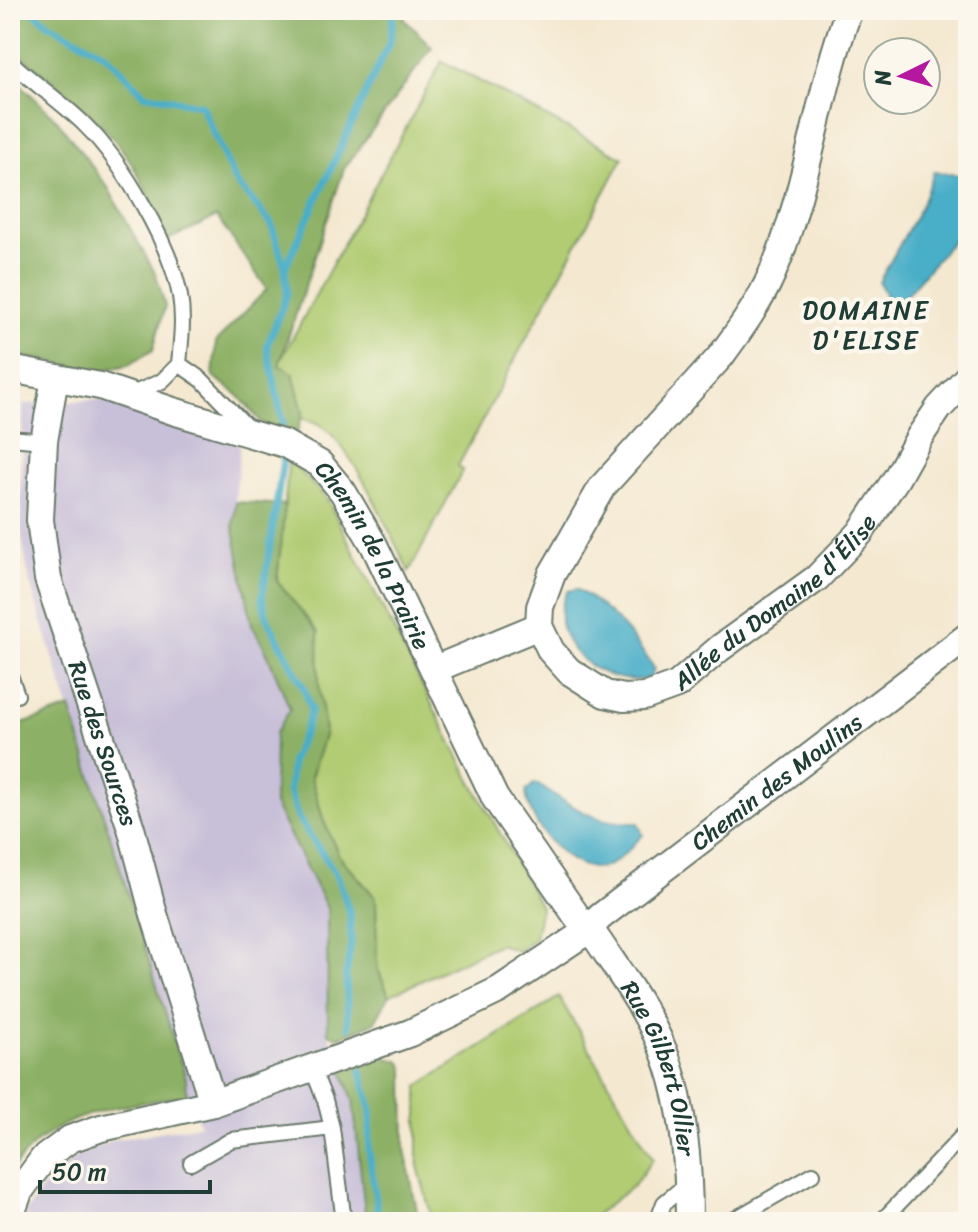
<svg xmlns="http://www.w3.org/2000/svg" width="978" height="1232" font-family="Sriracha,sans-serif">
<rect width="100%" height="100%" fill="#fbf7ec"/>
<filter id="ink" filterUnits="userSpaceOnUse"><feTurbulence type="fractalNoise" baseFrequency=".0125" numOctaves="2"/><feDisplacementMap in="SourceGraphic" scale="16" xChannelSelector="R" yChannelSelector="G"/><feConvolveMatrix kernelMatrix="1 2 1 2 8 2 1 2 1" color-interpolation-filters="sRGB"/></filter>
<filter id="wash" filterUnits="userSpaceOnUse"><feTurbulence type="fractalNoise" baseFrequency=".006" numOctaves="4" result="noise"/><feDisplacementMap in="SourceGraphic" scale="32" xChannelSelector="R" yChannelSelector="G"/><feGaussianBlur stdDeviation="1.8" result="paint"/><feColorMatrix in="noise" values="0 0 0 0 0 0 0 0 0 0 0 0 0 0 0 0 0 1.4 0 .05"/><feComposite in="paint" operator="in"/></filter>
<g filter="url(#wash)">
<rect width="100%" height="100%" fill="#f4e8d0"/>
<!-- industrial -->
<path fill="#c8bfd8" d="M99,400L240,445L233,525L252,625L266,650L290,710L275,734L274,804L327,908L328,1034L353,1100L366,1222H25L26,1212L44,1186L74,1158L113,1140L200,1125L187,1095L186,1079L30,584L20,528L23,404Z"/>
<!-- green -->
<path fill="#b1cc73" stroke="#688454" stroke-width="2" d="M442,61L623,158L458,466L463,470L409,572C390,534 353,445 319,424C314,421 306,420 301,418L303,412L278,365Z
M289,460L327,499L470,779L541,907L535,938L518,951L499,944L389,996L377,967L376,898L339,856L324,822L311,777L325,732L319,685L277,581Z
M559,997L653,1159L634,1185L587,1222H433L418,1166V1086Z"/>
<!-- forest -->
<path fill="#8cb065" stroke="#56764c" stroke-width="2" d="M10,10H408L404,19L432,47L344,169L279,365L293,373L303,412L296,436L262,423L239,396L213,376L216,342L267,289L217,217L168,240C154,210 143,178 123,151C93,110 49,79 10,46Z
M10,74L57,120L107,186L156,275L165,306L153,350L128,365L99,371L10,354Z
M236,502L285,505L277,581L318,632L319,685L325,732L311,777L324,822L339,856L376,898L377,967L389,996L374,1023L340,1037L328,1034L327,908L274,804L275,734L290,709L266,650L252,625L233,525Z
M70,708L186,1079L187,1095C118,1108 52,1109 10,1173V728Z
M376,1055L400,1061L404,1068L405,1149L419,1222H366L353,1100L342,1070Z"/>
<!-- water -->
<path fill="#49aec8" stroke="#34767e" stroke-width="2" d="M934,172L968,176V214L955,238L902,300H888L879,282L921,206Z
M577,589C610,609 633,636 654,668L651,678C603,691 539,640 568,591Z
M535,783C573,806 592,824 638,823L643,835C632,845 619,863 604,867C570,876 527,822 526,791Z"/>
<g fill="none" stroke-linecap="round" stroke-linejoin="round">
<!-- stream -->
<path stroke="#49aec8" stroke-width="7" d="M31,10L52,26L105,54L145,95C165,96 181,103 201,105L235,181L271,223L285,268L287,294L267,346L283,424
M285,268L390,41L394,10
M283,460L262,599L268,620L304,688L311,710L304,733L292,759L289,790L298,818L338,877L350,914L351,943L346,976L348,1027
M361,1071L371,1109L369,1151L379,1222"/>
</g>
</g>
<g filter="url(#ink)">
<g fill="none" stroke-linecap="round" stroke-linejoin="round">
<!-- lane casing -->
<g stroke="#6a796b" stroke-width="18">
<path id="lane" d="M10,61C34,84 62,102 85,125C122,161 171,245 180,296C184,319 181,341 179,364L162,381L130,395
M179,364L202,380L247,427
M10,438L44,441
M10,675L17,695
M312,1068L325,1100L332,1128
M191,1163L231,1140L332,1128L344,1222
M657,1222L664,1203L688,1183
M730,1222L813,1174
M881,1222L968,1130"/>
</g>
<!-- street casing -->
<g stroke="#6a796b" stroke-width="30">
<g id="street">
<path id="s1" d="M849,10C817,96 808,190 772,274C759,304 739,331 720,357L602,487L552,574L540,607L539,626L551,651L569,671L605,694L624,698L644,697L677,685L720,648L817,578L860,533L896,479L920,436L939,408L968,377"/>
<path id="s2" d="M10,369L100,386L173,411L285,444L320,464L343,492L374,545L495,798L587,931L597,939C623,978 653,1018 668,1063C685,1113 689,1169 689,1222"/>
<path id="s3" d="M55,378L44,441L40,520L48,579L131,828L153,911L213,1103"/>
<path d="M435,669L539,626"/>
<path id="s4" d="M10,1217L19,1192L43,1159L70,1139L101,1128L213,1103L410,1033L499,990L587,931L600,917L968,636"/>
</g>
</g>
<!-- lane -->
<use href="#lane" stroke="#fff" stroke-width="14"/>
<!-- street -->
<use href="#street" stroke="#fff" stroke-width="26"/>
</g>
</g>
<g text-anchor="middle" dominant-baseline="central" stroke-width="8" stroke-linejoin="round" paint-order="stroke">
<!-- street labels -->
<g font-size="24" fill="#1f3d34" stroke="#fbf7ec">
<text stroke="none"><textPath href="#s2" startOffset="432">Chemin de la Prairie</textPath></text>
<text stroke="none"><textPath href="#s1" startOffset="1004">Allée du Domaine d'Élise</textPath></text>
<text stroke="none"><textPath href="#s3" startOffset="376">Rue des Sources</textPath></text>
<text stroke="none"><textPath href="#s4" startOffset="904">Chemin des Moulins</textPath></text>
<text stroke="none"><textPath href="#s2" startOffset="1024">Rue Gilbert Ollier</textPath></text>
</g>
<!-- neighbourhood labels -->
<g font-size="26" letter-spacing="2" fill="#1f3d34" stroke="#fbf7ec">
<text x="866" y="310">DOMAINE<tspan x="866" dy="30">D'ELISE</tspan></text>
</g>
</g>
<!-- margin -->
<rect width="978" height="1232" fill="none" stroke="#fbf7ec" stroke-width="40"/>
<!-- north arrow -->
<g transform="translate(902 76) rotate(265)"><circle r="38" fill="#fbf7ec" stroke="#a3ada2" stroke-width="2"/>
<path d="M0-6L14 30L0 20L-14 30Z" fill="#b5179e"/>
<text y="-12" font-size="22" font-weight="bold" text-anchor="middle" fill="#1f3d34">N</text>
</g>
<!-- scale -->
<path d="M40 1180v12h170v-12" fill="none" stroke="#1f3d34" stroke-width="4"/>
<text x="52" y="1180" font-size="24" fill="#1f3d34" stroke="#fbf7ec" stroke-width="6" paint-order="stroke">50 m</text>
</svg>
